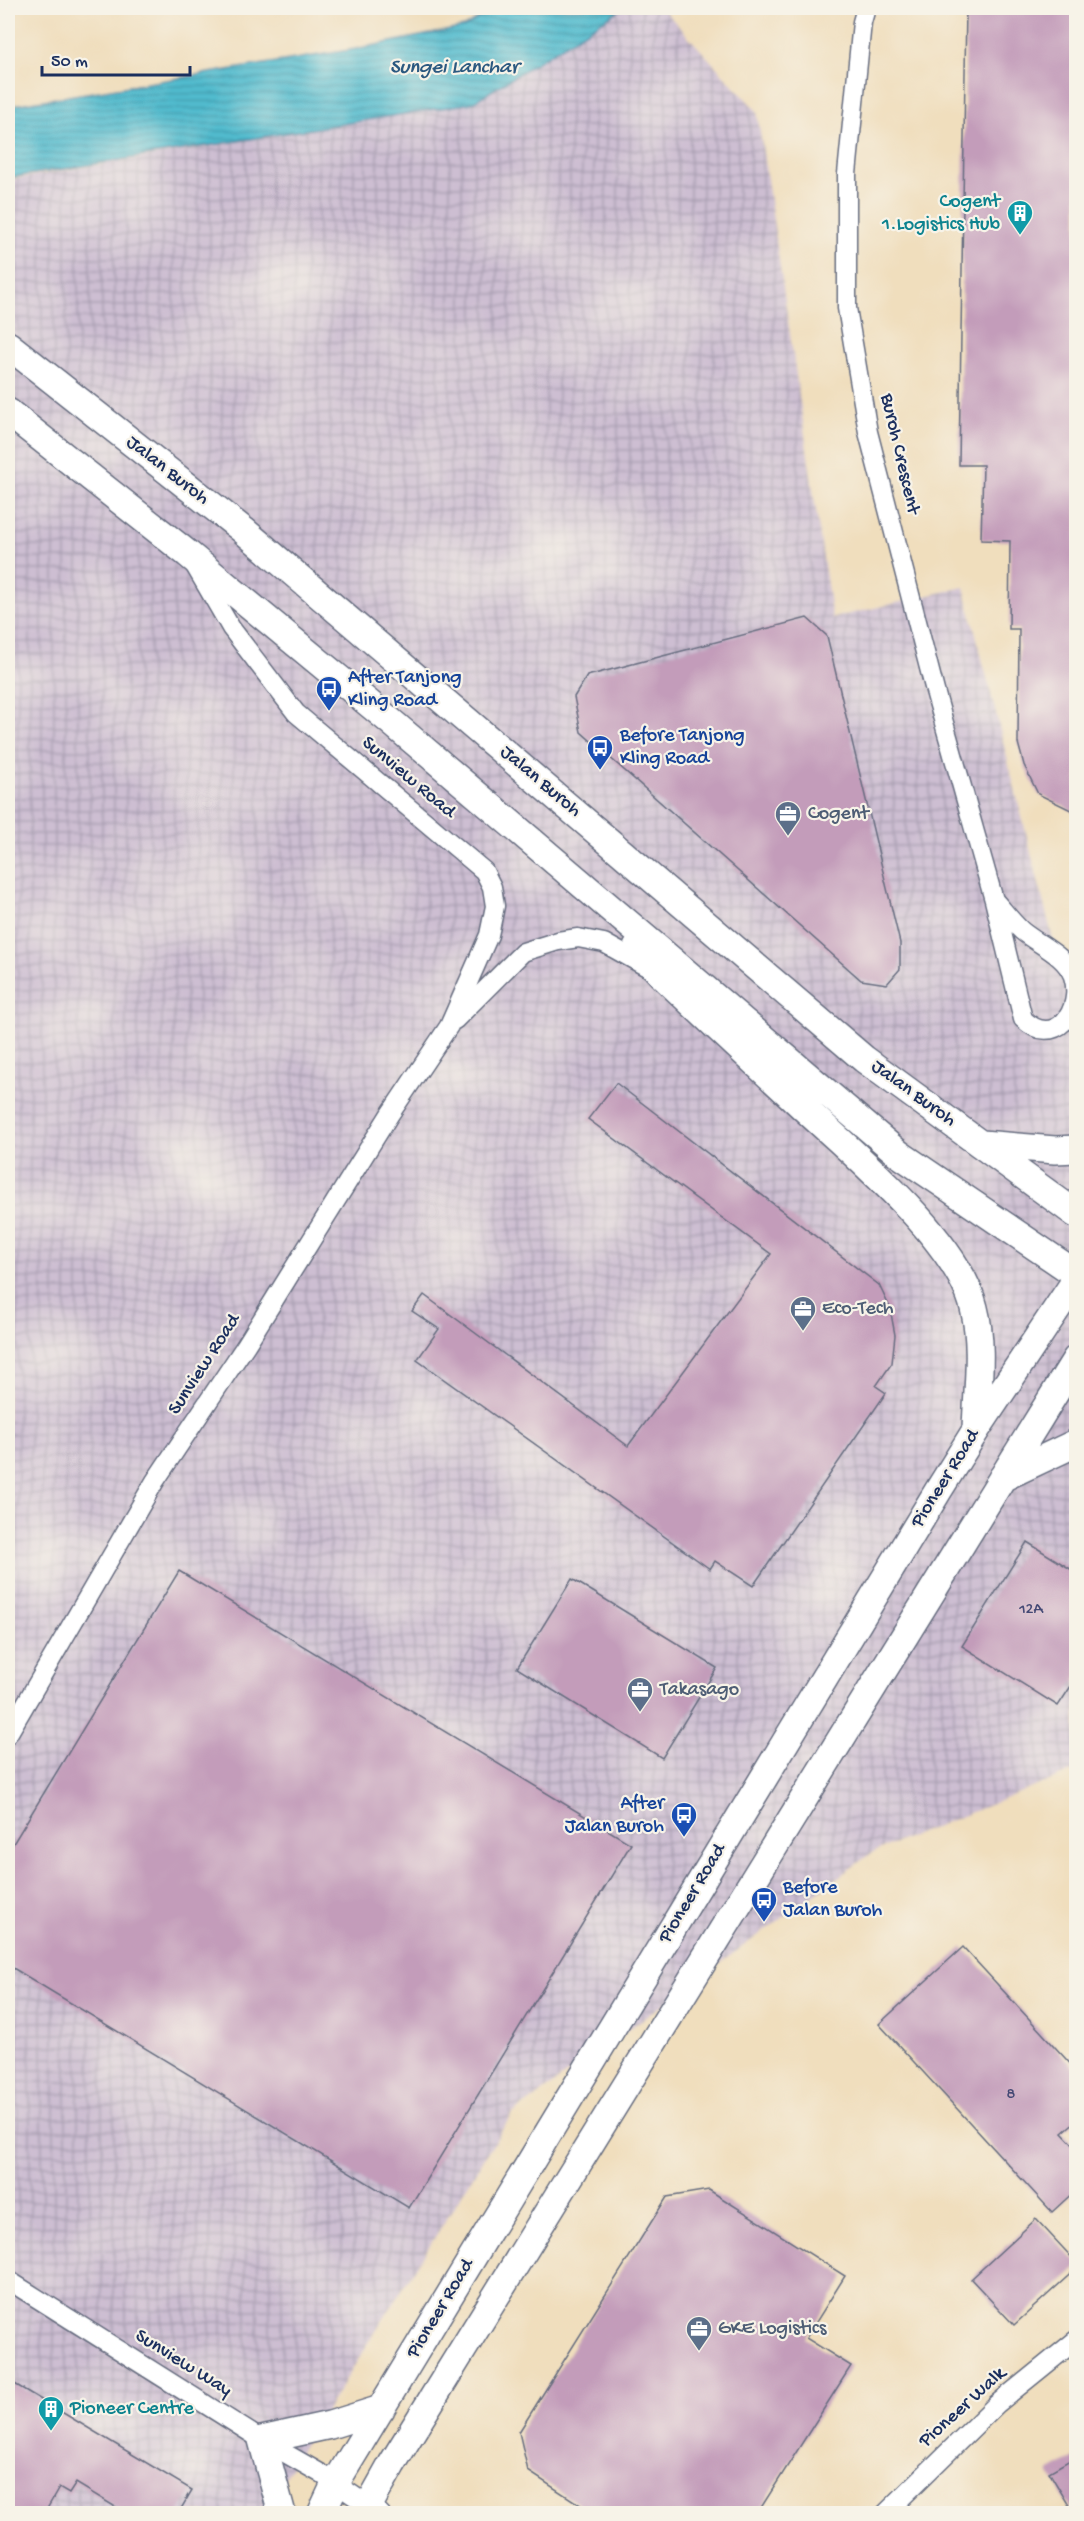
<svg xmlns="http://www.w3.org/2000/svg" width="1084" height="2521" font-family="'Gochi Hand',sans-serif">
<defs>
<pattern id="industrial-grid" width="8" height="8" patternUnits="userSpaceOnUse" patternTransform="scale(1.5)"><rect width="8" height="8" fill="#cdbed2"/><path d="M0 4h8M4 0v8" fill="none" stroke="#a69bae"/></pattern>
<pattern id="water-rules" width="6" height="5" patternUnits="userSpaceOnUse" patternTransform="scale(1.5)"><rect width="6" height="5" fill="#51bbce"/><path d="M0 2.5h6" fill="none" stroke="#4298aa"/></pattern>
</defs>
<rect width="100%" height="100%" fill="#f7f3e8"/>
<filter id="ink" filterUnits="userSpaceOnUse"><feTurbulence type="fractalNoise" baseFrequency=".0167" numOctaves="2"/><feDisplacementMap in="SourceGraphic" scale="12" xChannelSelector="R" yChannelSelector="G"/><feConvolveMatrix kernelMatrix="1 2 1 2 8 2 1 2 1" color-interpolation-filters="sRGB"/></filter>
<filter id="wash" filterUnits="userSpaceOnUse"><feTurbulence type="fractalNoise" baseFrequency=".008" numOctaves="4" result="noise"/><feDisplacementMap in="SourceGraphic" scale="24" xChannelSelector="R" yChannelSelector="G"/><feGaussianBlur stdDeviation="1.35" result="paint"/><feColorMatrix in="noise" values="0 0 0 0 0 0 0 0 0 0 0 0 0 0 0 0 0 1.4 0 .05"/><feComposite in="paint" operator="in"/></filter>
<g filter="url(#wash)">
<rect width="100%" height="100%" fill="#f0debd"/>
<!-- industrial -->
<path fill="url(#industrial-grid)" d="M623,8H662L757,111L832,618L964,587L1076,1031V1770L873,1852L512,2114L262,2513H8V180L472,103Z"/>
<!-- water -->
<path fill="url(#water-rules)" stroke="#367596" stroke-width="1.5" d="M495,8H623L472,103L8,178V106L356,49L465,27Z"/>
<g id="blocks">
<!-- building -->
<path fill="#c39cba" d="M966,8H1077V813L1038,794L1024,765L1018,743L1019,629H1009L1010,541L981,540L983,465H959Z
M807,618L827,636L900,943V969L887,984L861,980L581,732L574,697L587,676Z
M616,1083L879,1285L890,1308L895,1335L892,1363L876,1386L886,1393L753,1586L715,1561L710,1569L417,1360L439,1329L412,1311L424,1295L628,1446L771,1254L588,1119Z
M1027,1542L1077,1573V1677L1058,1706L962,1646Z
M179,1571L631,1844L409,2208L8,1965V1852Z
M572,1579L717,1668L662,1758L517,1668Z
M963,1947L1077,2071V2120L1062,2133L1077,2149V2189L1052,2212L879,2024Z
M709,2190L845,2276L806,2338L851,2366L757,2514H594L528,2471L519,2432L667,2197Z
M1036,2219L1077,2263V2268L1014,2325L971,2279Z
M8,2380L192,2490L178,2514H127L76,2483L69,2494L59,2488L44,2514H8Z
M1077,2456V2514H1074L1049,2472Z"/>
</g>
</g>
<g filter="url(#ink)">
<use href="#blocks" fill-opacity="0" stroke="#666c7f" stroke-width="1.5"/>
<g fill="none" stroke-linecap="round" stroke-linejoin="round">
<!-- minor casing -->
<g stroke="#666c7f" stroke-width="21">
<path id="minor" d="M866,8L862,22L847,174V308L868,432L935,691L994,900L1023,1019C1054,1049 1084,1011 1073,976C1065,955 1039,945 1022,931C1012,922 1003,910 994,900
M455,1020L523,952L558,941L578,938L604,943L645,966
M8,1734L155,1481L246,1345L390,1114L449,1026L489,935L495,906L492,887L484,871L296,713L231,628L195,566
M8,2280L262,2440L320,2473L381,2514
M885,2514L997,2404L1076,2340"/>
</g>
<!-- primary casing -->
<g stroke="#666c7f" stroke-width="30">
<path id="primary" d="M8,345L243,530L864,1059L1076,1214
M8,412L188,554L389,720L899,1154L1076,1274
M637,948L663,976C710,1021 758,1065 805,1109C856,1156 958,1241 974,1308C984,1347 977,1391 976,1430
M982,1144L1055,1150L1076,1149
M1002,1478L1076,1443
M282,2514L262,2440L330,2425L381,2409
M321,2514L335,2484L938,1491L976,1430L1076,1280
M364,2514L392,2464L1076,1359"/>
</g>
<!-- minor -->
<use href="#minor" stroke="#fff" stroke-width="18"/>
<!-- primary -->
<use href="#primary" stroke="#fff" stroke-width="27"/>
</g>
</g>
<!-- icons -->
<defs>
<g id="building-pin" transform="scale(1.35)"><path d="M0 17L-7.5 6A9.5 9.5 0 1 1 7.5 6Z" fill="#0f9aa8" stroke="#f7f3e8"/><path d="M-4-6H4V6H1V3H-1V6H-4ZM-2.5-4.3h1.7v1.8h-1.7ZM.8-4.3h1.7v1.8H.8ZM-2.5-1h1.7V.8h-1.7ZM.8-1h1.7V.8H.8Z" fill="#fff"/></g>
<g id="bus-pin" transform="scale(1.35)"><path d="M0 17L-7.5 6A9.5 9.5 0 1 1 7.5 6Z" fill="#1a4fb4" stroke="#f7f3e8"/><path d="M-5-6H5V4H4V6H2V4H-2V6H-4V4H-5ZM-3.5-4V0h7V-4ZM-3.5 1.2v1.5H-2V1.2ZM2 1.2v1.5H3.5V1.2Z" fill="#fff"/></g>
<g id="office-pin" transform="scale(1.35)"><path d="M0 17L-7.5 6A9.5 9.5 0 1 1 7.5 6Z" fill="#5c6f8a" stroke="#f7f3e8"/><path d="M-6-3h4V-5.5h4V-3h4V5H-6ZM-1-4.5V-3h2v-1.5ZM-6 0V1H6V0Z" fill="#fff"/></g>
</defs>
<g fill-rule="evenodd">
<use href="#building-pin" x="1020" y="213"/>
<use href="#bus-pin" x="329" y="689"/>
<use href="#bus-pin" x="600" y="748"/>
<use href="#office-pin" x="788" y="814"/>
<use href="#office-pin" x="803" y="1309"/>
<use href="#office-pin" x="640" y="1690"/>
<use href="#bus-pin" x="684" y="1815"/>
<use href="#bus-pin" x="764" y="1900"/>
<use href="#office-pin" x="699" y="2329"/>
<use href="#building-pin" x="51" y="2409"/>
</g>
<g text-anchor="middle" dominant-baseline="central" stroke-width="4.5" stroke-linejoin="round" paint-order="stroke">
<!-- number labels -->
<g font-size="16" fill="#454a75">
<text x="1031" y="1610">12A</text>
<text x="1011" y="2095">8</text>
</g>
<!-- culture labels -->
<g font-size="20" fill="#0d838f" stroke="#f7f3e8" text-anchor="end">
<text x="1000" y="202">Cogent<tspan x="1000" dy="23">1.Logistics Hub</tspan></text>
<text x="70" y="2409" text-anchor="start">Pioneer Centre</text>
</g>
<!-- street labels -->
<g font-size="20" fill="#1b2f5e" stroke="#f7f3e8">
<text transform="translate(899 454) rotate(77)">Buroh Crescent</text>
<text transform="translate(167 471) rotate(38)">Jalan Buroh</text>
<text transform="translate(408 778) rotate(40)">Sunview Road</text>
<text transform="translate(540 782) rotate(40)">Jalan Buroh</text>
<text transform="translate(913 1094) rotate(36)">Jalan Buroh</text>
<text transform="translate(205 1365) rotate(-57)">Sunview Road</text>
<text transform="translate(946 1479) rotate(-58)">Pioneer Road</text>
<text transform="translate(693 1894) rotate(-59)">Pioneer Road</text>
<text transform="translate(441 2309) rotate(-59)">Pioneer Road</text>
<text transform="translate(183 2364) rotate(32)">Sunview Way</text>
<text transform="translate(963 2408) rotate(-42)">Pioneer Walk</text>
</g>
<!-- transit labels -->
<g font-size="20" fill="#164399" stroke="#f7f3e8" text-anchor="start">
<text x="348" y="678">After Tanjong<tspan x="348" dy="23">Kling Road</tspan></text>
<text x="620" y="736">Before Tanjong<tspan x="620" dy="23">Kling Road</tspan></text>
<text x="664" y="1804" text-anchor="end">After<tspan x="664" dy="23">Jalan Buroh</tspan></text>
<text x="783" y="1888">Before<tspan x="783" dy="23">Jalan Buroh</tspan></text>
</g>
<!-- service labels -->
<g font-size="20" fill="#4e5e75" stroke="#f7f3e8" text-anchor="start">
<text x="808" y="814">Cogent</text>
<text x="822" y="1309">Eco-Tech</text>
<text x="660" y="1690">Takasago</text>
<text x="718" y="2329">GKE Logistics</text>
</g>
<!-- water labels -->
<g font-size="21" font-style="italic" fill="#2b5980" stroke="#f7f3e8">
<text x="454" y="68">Sungei Lanchar</text>
</g>
</g>
<!-- margin -->
<rect width="1084" height="2521" fill="none" stroke="#f7f3e8" stroke-width="30"/>
<!-- scale -->
<path d="M42 66v9h148v-9" fill="none" stroke="#1b2f5e" stroke-width="3"/>
<text x="51" y="66" font-size="18" fill="#1b2f5e" stroke="#f7f3e8" stroke-width="4.5" paint-order="stroke">50 m</text>
</svg>
